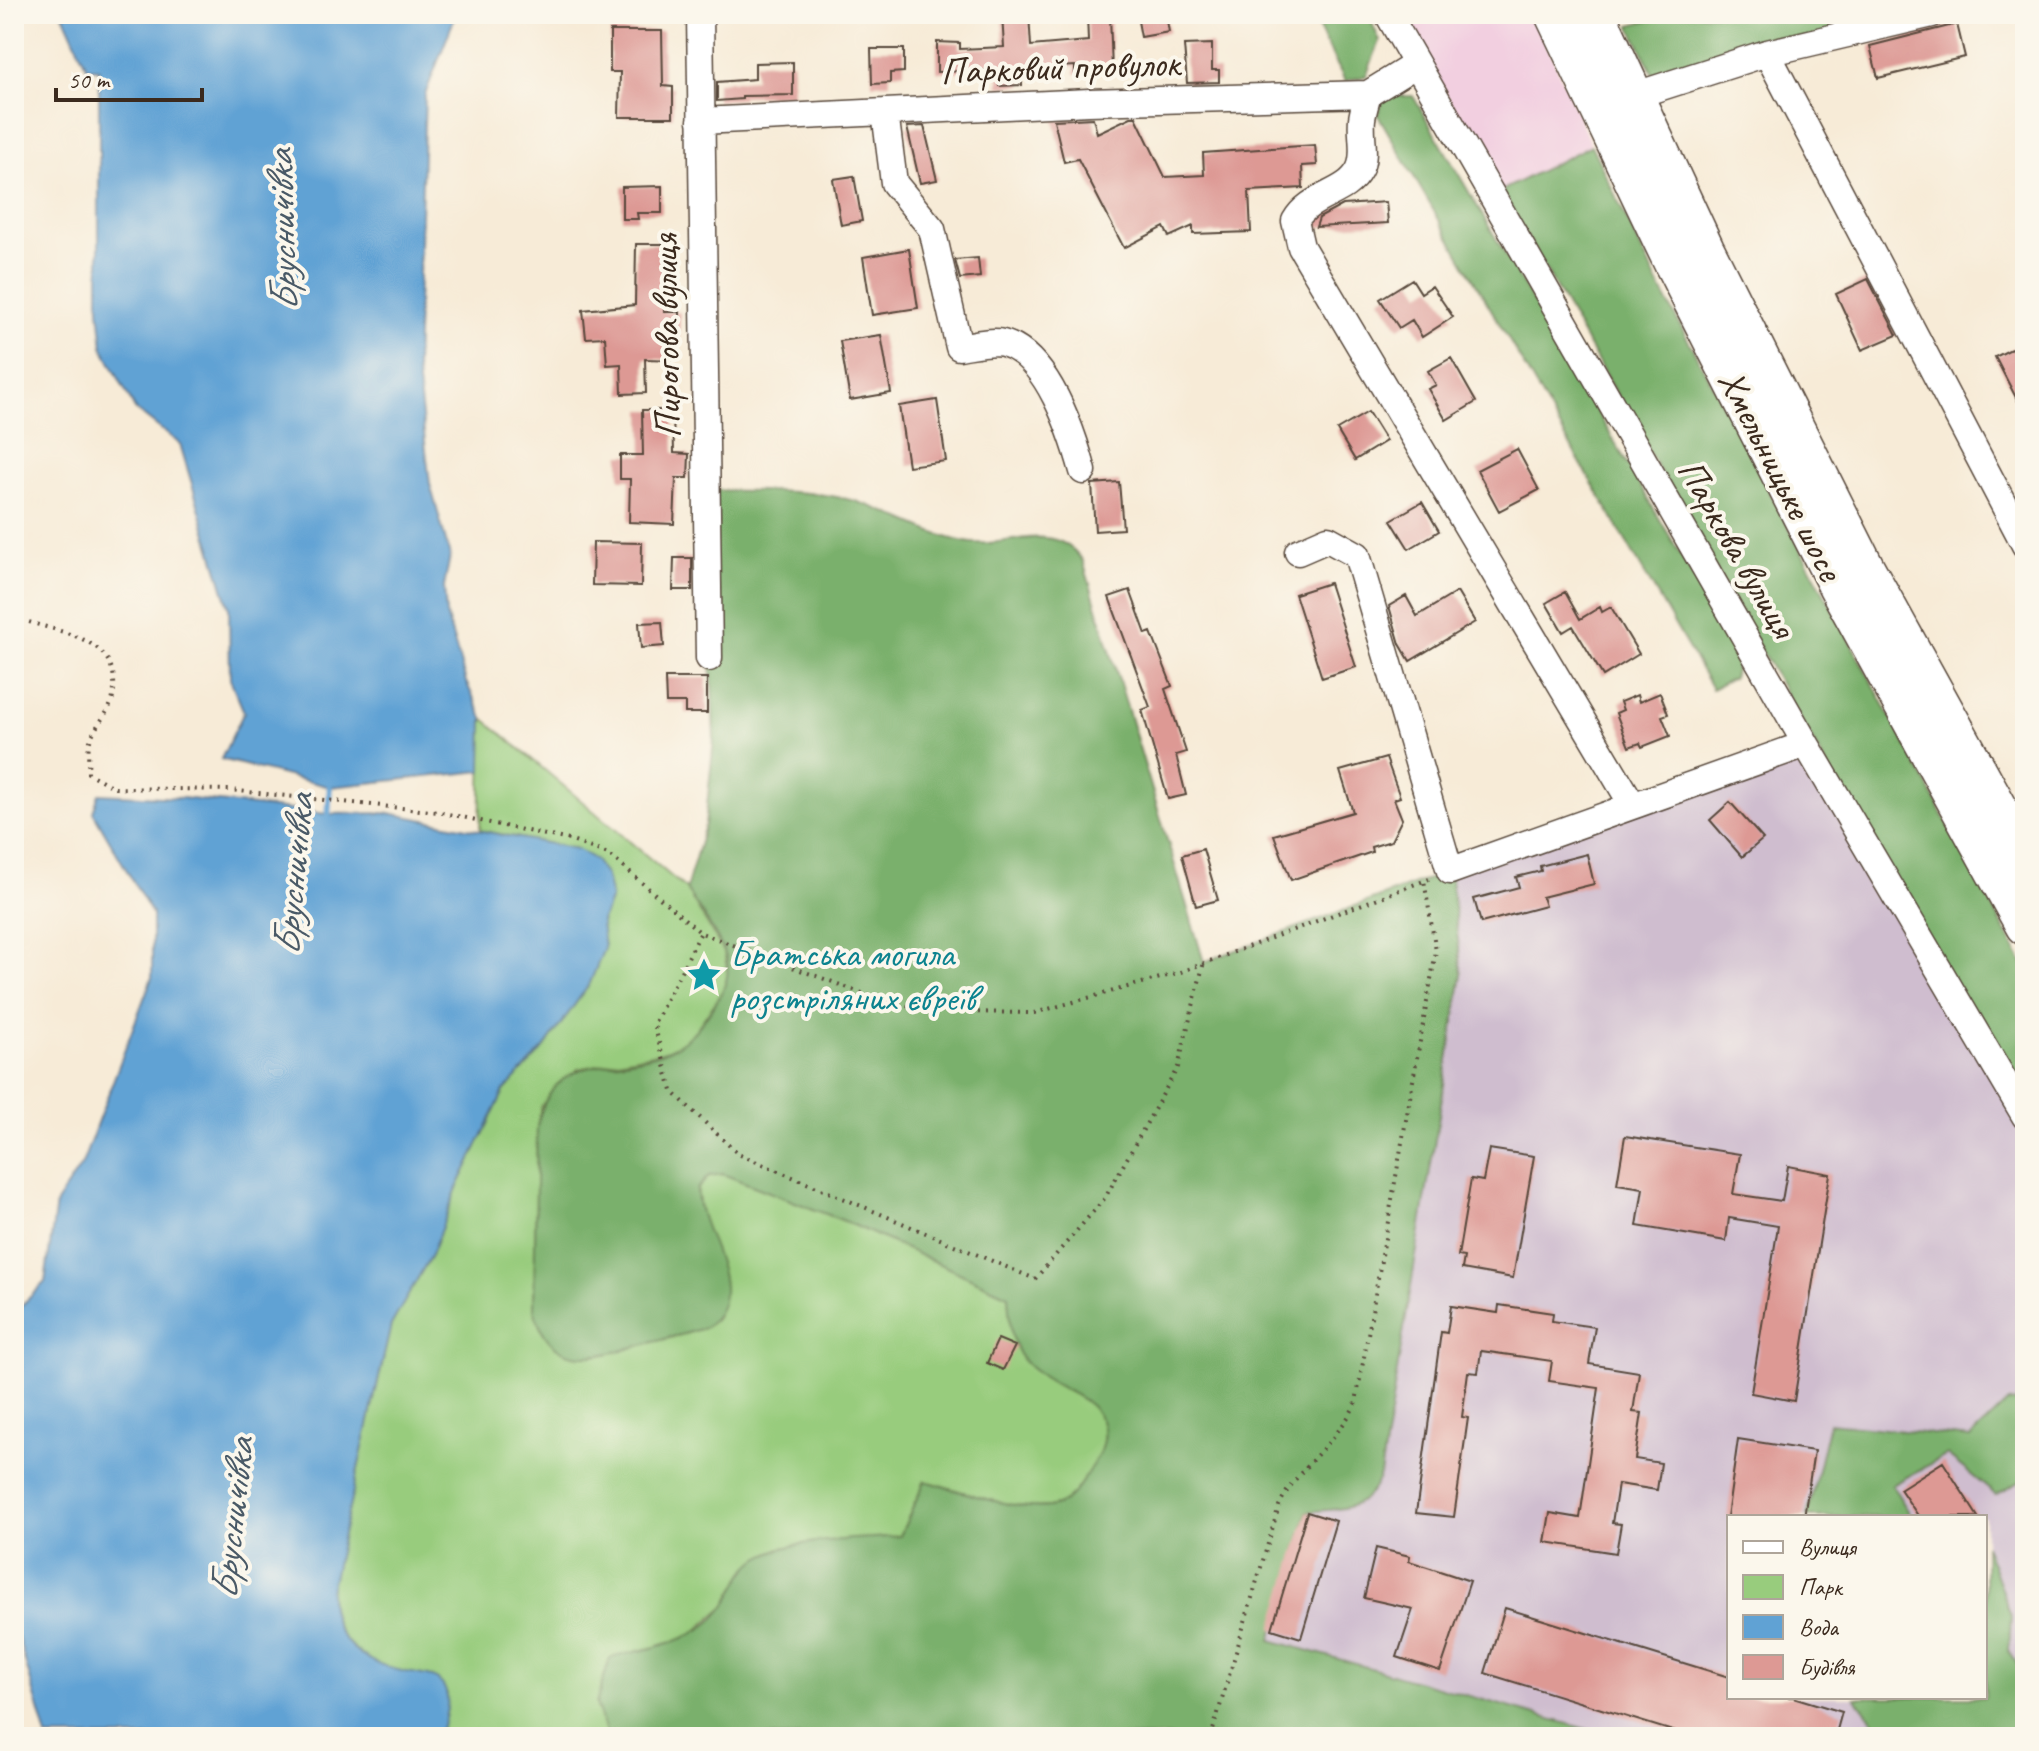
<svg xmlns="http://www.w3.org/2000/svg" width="2039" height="1751" font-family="Caveat,sans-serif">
<rect width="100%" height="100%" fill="#fbf7ec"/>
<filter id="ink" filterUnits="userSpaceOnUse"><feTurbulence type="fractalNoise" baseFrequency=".0125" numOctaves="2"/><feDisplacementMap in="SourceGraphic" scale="16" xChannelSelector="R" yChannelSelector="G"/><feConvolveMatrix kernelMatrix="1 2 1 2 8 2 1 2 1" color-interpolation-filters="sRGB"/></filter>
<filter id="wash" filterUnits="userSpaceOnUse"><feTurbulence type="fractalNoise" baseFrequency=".006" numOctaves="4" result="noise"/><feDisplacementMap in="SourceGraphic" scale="32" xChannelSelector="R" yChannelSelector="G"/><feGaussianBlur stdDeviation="1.8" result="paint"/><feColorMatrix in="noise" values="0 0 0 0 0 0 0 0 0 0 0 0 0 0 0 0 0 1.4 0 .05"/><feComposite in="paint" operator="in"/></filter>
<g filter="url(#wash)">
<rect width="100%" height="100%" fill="#f7ebd7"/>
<!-- built -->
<path fill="#f2cfe0" d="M1402,14H1533L1591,145L1501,192Z"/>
<!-- industrial -->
<path fill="#cfbdcf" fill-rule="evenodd" d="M1806,744L2025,1116V1680L1917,1737H1614L1271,1641L1307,1512L1352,1506L1380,1475L1462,976L1450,871ZM1729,1517H1985V1697H1729Z"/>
<!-- green -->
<path fill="#98cc7d" stroke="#6a7b4e" stroke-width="2" d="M483,718L686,889L724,952L728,972L725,989L689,1039L667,1051L578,1069L541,1106L537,1126L534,1310C551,1369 590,1359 638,1346C660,1340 682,1335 704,1328L717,1318L697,1189L709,1176L723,1174L847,1222L1008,1295C1012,1355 1015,1362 1068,1391C1079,1397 1089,1402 1097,1413C1108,1429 1104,1449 1093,1464C1084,1478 1074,1499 1057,1505C1026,1516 957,1489 925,1481L900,1536L780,1548L759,1558L744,1572L725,1606L689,1637L1046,1737H435L446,1715L447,1693C396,1669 329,1661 330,1591L391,1325L431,1255L457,1188L504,1091L544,1048L590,983L604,948L601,922L611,898L577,849L480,830Z"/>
<!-- forest -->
<path fill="#7ab06c" stroke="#5a6d45" stroke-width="2" d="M1312,14H1368L1380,41L1366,76L1345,81Z
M1673,14H1932L1659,87L1630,25Z
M1384,96H1413L1739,655L1733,678L1712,689L1378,115Z
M1591,145L1658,284L2025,967V1116L1501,191Z
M705,490C753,492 804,488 851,500C890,510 925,534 965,542C1009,550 1052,517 1083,561L1204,962L1450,871L1462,975L1380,1475C1366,1512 1342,1508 1307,1512L1271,1640L1614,1737H608L596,1704L610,1658C651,1647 699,1643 725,1606C737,1589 742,1568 761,1557C793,1538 861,1540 900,1536L925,1481C957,1489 1026,1516 1057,1505C1074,1499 1084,1478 1093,1464C1104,1449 1108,1429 1097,1413C1089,1402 1079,1397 1068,1391C1014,1362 1012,1355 1008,1295L847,1222L723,1174L709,1176L697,1189C697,1236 753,1291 704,1328C682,1335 660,1340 638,1346C590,1359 551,1369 534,1310L537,1126C554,1049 613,1073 668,1050C690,1041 702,1023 715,1004C726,987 732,971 724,952C715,930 698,909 686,889L705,825L714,739Z
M2025,1401V1479L1996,1495L1947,1455L1892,1485L1912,1517H1807L1829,1423L1970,1438L2008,1402Z
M1985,1545L2011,1616L2009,1651L2025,1677V1737H1886L1855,1697H1985Z"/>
<!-- water -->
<path fill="#60a2d4" stroke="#4e6679" stroke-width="2" d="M63,14H456L425,95L416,365L430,484L450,556L444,587L446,614L466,682L483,718L482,771L330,787L221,759L244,712L230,679L229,608L180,444L135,409L103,348L99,310V69L87,68Z
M99,794L182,798L328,814L389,813L577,849L594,859L606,876L611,898L601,922L604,948L590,983L544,1048L504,1091L457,1188L431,1255L391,1325L330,1591C329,1638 359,1661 402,1671C412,1674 430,1674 438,1680C455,1694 446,1723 435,1737H47L14,1624V1313L45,1282L56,1203L82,1164L152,977V914L93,812Z"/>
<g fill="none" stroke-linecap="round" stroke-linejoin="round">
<!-- stream -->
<path stroke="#60a2d4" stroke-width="6" d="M328,822L330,781"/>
</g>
<g id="blocks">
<!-- building -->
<path fill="#dd9994" d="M1002,14H1029L1031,46L1088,41L1087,14H1110L1112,72L1075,74V66L1021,69L1022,85L999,86V70L937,72V42L960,43V49L1004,47Z
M1166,15L1169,32L1141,37L1138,21Z
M1957,24L1965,57L1878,78L1870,46Z
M610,31H662L663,86L673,87V117H619L620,72H610Z
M1212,44V70H1219V82L1187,83L1184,45Z
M871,49H904V72L890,73V83L872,84Z
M793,62V95L742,96V99L717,101V82L755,79V63Z
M1131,117H1136L1165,177L1204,175L1203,153L1315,145L1317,165L1302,166L1303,188L1249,191L1251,232L1193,234V226L1169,237L1164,227L1124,248L1078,159L1064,162L1054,120L1093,118L1097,133Z
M924,126L937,180L920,183L907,127Z
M854,176L862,221L841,225L833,179Z
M662,186V213H637L638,219H622V187Z
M1386,202L1388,223L1316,227L1319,218L1343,205Z
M636,244H665L664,312H680L679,360L645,359L646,393L622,394L621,364L607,365L605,337L586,338L583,310L635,305Z
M909,249L918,308L872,315L863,257Z
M978,258L980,277L960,279L955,260Z
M1412,279L1421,293L1432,286L1453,317L1422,337L1412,320L1399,328L1380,299Z
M1868,279L1897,335L1862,350L1836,294Z
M881,335L891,393L850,400L840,341Z
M2017,346L2025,361V415L1995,357Z
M1451,358L1476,402L1446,420L1428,389L1436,385L1428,371Z
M937,400L946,461L908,466L899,406Z
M642,410H673L674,453L689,454L688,478H676L674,524L629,522L630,479H620V455H643Z
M1368,412L1386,441L1355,460L1337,430Z
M1517,449L1539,490L1499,511L1477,470Z
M1119,482L1123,529L1095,531L1092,484Z
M1422,502L1439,531L1409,549L1391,520Z
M593,542L642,543L641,586L592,585Z
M674,558H692V590H673Z
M1329,583L1356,667L1322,678L1295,594Z
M1130,590L1146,634L1151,632L1172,686L1165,689L1186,752L1176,755L1186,795L1168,799L1142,710L1150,707L1109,597Z
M1457,592L1475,622L1410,661L1400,644L1389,606L1406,596L1417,616Z
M1565,592L1580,619L1600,607L1602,612L1611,607L1639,654L1603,676L1573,626L1563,632L1546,603Z
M662,622L664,646L641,648L639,623Z
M665,678H707V713H685V703H666Z
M1660,693L1668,714L1662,716L1670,736L1642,747L1640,743L1629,747L1616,713L1623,710L1620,702L1637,695L1639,702Z
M1386,758L1400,797L1394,799L1402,819L1391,841L1371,847L1372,852L1291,880L1274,835L1353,812L1340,771Z
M1730,802L1763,839L1742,857L1710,820Z
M1203,849L1218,900L1196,906L1182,855Z
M1587,854L1594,884L1542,897L1545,906L1481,923L1474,899L1519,887L1516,877L1541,871L1540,866Z
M1625,1136L1740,1154L1733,1194L1782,1201L1788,1166L1830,1174L1794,1401L1751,1393L1778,1226L1729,1218L1726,1241L1637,1226L1643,1188L1617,1184Z
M1489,1149L1534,1156L1513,1278L1462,1269L1464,1257L1458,1256L1471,1179L1483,1181Z
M1499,1305L1553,1313L1552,1321L1595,1327L1589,1364L1639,1372L1633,1412L1642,1413L1635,1459L1661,1463L1657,1490L1618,1484L1612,1523L1621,1524L1616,1553L1545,1542L1550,1513L1580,1518L1599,1388L1549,1381L1552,1361L1481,1351L1478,1373L1468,1372L1462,1417L1468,1418L1454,1517L1416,1513L1441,1332L1447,1333L1451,1306L1498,1313Z
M998,1339L1015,1346L1003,1370L987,1363Z
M1738,1439L1814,1451L1804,1517H1727Z
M1943,1462L1978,1517H1919L1900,1489Z
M1307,1512L1336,1521L1301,1638L1272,1629Z
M1376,1548L1410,1556L1409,1561L1470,1581L1440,1671L1397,1657L1413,1609L1364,1598Z
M1505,1608L1729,1677V1697H1793L1842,1712L1835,1737H1692L1485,1673Z"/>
</g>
</g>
<g filter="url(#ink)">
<use href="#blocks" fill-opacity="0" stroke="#57473a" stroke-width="2"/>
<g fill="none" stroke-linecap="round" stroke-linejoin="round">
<!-- minor casing -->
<g stroke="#57473a" stroke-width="29">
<path id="minor" d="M700,14L709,658
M1388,14L1806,744L2025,1116
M1767,53L2025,545
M1368,94C1366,102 1363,111 1362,119C1360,136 1367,155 1359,170C1346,195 1310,194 1295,221L1301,247L1632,804
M1633,96L1767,53L1932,14
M885,112L894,183L932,229L959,347C972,345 991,340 1003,343C1047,355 1072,431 1083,471
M701,121L1089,102L1368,94L1415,65
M1298,552L1328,539L1357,555L1450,871L1806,744"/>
</g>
<!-- highway casing -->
<g stroke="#57473a" stroke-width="41">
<path id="highway" d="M1554,14L1674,265L1837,585L2025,926
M1596,14L1705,249L1866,569L2025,856"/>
</g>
<!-- path -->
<path stroke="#57473a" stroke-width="4" stroke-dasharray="2 6" stroke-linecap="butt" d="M14,617C54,633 124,634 113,697C110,713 94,726 90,741C87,750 89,763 88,773L115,788L229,790L439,812L569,840L608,854L701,933L870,996L915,1008L959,1012L1034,1013L1178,973L1429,879
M700,934L654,1024L672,1091L738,1154L1035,1279L1105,1198L1178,1067L1204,962
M1211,1737L1279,1506C1297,1466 1339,1442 1356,1402L1436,951L1424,880"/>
<!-- minor -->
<use href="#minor" stroke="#fff" stroke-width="26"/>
<!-- highway -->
<use href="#highway" stroke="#fff" stroke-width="38"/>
</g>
</g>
<!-- icons -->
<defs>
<g id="sight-bare" transform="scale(2.76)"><path d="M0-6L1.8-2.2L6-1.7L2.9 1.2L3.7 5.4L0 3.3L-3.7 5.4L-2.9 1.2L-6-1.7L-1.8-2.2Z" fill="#0f9aa8" stroke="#fbf7ec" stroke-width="2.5" paint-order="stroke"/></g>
</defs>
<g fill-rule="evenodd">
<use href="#sight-bare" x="704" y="975"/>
</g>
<g text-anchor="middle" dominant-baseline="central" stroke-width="8" stroke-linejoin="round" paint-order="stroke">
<!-- street labels -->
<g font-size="38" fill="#3b2a1e" stroke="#fbf7ec">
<text transform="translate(1060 67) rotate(-2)">Парковий провулок</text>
<text transform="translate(666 336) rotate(-91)">Пирогова вулиця</text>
<text transform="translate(1781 475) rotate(63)">Хмельницьке шосе</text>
<text transform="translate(1737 548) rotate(60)">Паркова вулиця</text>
</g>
<!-- culture labels -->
<g font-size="38" fill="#0d838f" stroke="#fbf7ec" text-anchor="start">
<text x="730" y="953">Братська могила<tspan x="730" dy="44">розстріляних євреїв</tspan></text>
</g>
<!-- water labels -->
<g font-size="40" font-style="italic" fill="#4a5a67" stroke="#fbf7ec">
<text transform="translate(282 231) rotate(-92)">Брусничівка</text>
<text transform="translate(293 875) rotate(-85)">Брусничівка</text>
<text transform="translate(232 1519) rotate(-84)">Брусничівка</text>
</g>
</g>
<!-- margin -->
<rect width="2039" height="1751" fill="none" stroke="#fbf7ec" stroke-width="48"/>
<!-- legend -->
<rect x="1727" y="1515" width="260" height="184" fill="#fbf7ec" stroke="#aea59a" stroke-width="2"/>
<rect x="1743" y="1541" width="40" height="12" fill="#ffffff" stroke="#aea59a" stroke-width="2"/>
<text x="1799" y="1555" font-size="24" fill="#3b2a1e">Вулиця</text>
<rect x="1743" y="1575" width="40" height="24" fill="#98cc7d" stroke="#aea59a" stroke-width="2"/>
<text x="1799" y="1595" font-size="24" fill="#3b2a1e">Парк</text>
<rect x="1743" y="1615" width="40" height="24" fill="#60a2d4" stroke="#aea59a" stroke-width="2"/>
<text x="1799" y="1635" font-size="24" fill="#3b2a1e">Вода</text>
<rect x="1743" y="1655" width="40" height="24" fill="#dd9994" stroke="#aea59a" stroke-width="2"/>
<text x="1799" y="1675" font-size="24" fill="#3b2a1e">Будівля</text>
<!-- scale -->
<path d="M56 88v12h146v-12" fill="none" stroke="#3b2a1e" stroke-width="4"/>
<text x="68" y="88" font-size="24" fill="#3b2a1e" stroke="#fbf7ec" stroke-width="6" paint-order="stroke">50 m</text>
</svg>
